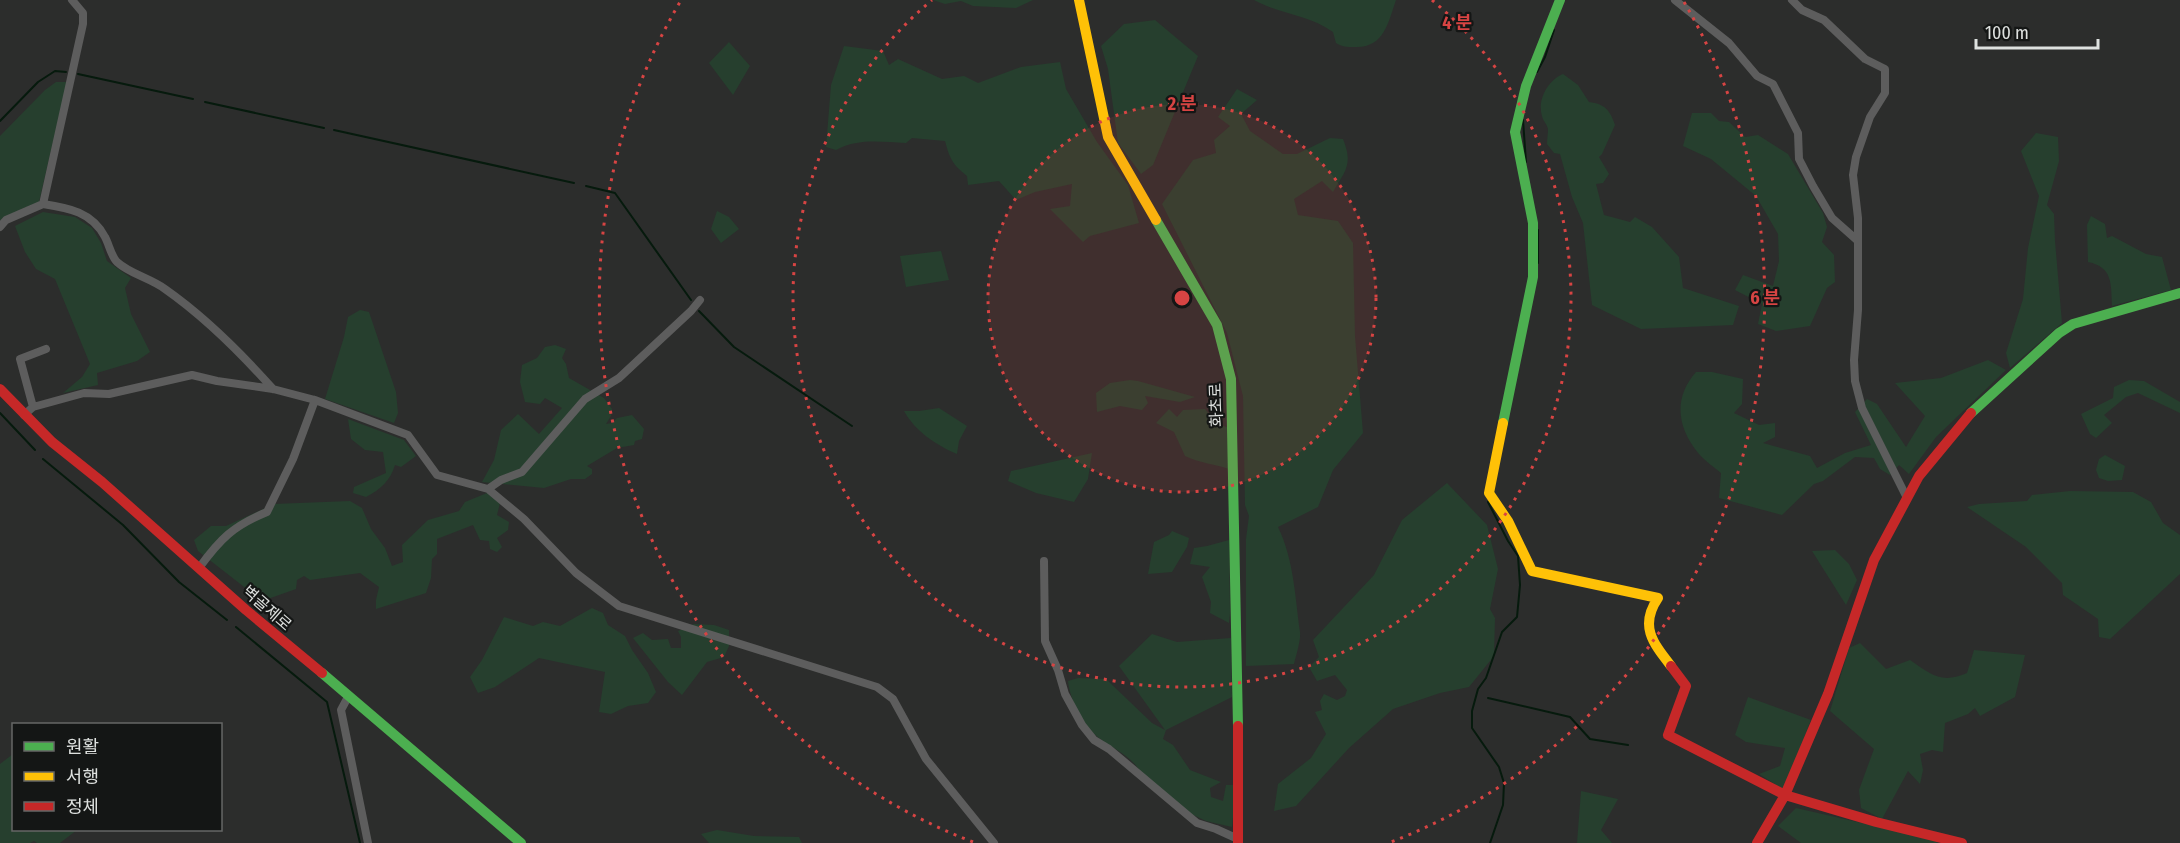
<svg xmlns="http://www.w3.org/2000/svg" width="2180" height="843" font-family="'Fira Sans Condensed','Noto Sans KR',sans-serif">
<rect width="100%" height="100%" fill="#2c2d2c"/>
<!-- green -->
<path fill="#263f2e" d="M933,0H1033L1016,8L973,6L961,1L945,4Z
M1254,0H1396C1388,23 1384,48 1355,47C1347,47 1342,47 1336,43L1333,32C1310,15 1279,14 1254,0Z
M1155,20L1198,56L1153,165L1141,174L1118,143L1108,69L1101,46L1124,24Z
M729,42L750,66L733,95L709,63Z
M844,46L883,51L889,65L898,59L942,79L964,76L978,83L1021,67L1060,62L1066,89L1097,142L1128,185L1139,223L1090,236L1083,242L1050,209L1070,206L1072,184L1035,192L1016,200L999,181L968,185L967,176C952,164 950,159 945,141L912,138L906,143C881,142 858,138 836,150L826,147L831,85Z
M1563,74L1578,85L1589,102C1605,104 1610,110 1615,125L1602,154L1599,157L1609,174L1603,183L1596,184L1604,215L1630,222L1635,217L1652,227L1679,257L1683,288L1739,306L1733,325L1641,329L1592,305L1583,223L1572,197L1560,154L1554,153L1547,144C1547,140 1548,134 1548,129C1547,124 1543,121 1542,116C1537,100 1548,80 1563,74Z
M56,82H67L39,202L4,217L0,221V136L45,90Z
M1237,89L1257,100L1241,114L1250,131L1283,154H1297L1330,138L1343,139C1353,164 1346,170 1333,192L1322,181L1294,199L1298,215L1338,221L1353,243L1355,336L1363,433L1333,470L1318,507L1278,527C1294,560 1295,597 1300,632C1301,641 1296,655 1294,664L1246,666V539L1249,516L1245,505L1243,396L1227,333L1162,204L1193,160L1216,153L1214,140L1230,126L1218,117Z
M1692,113H1711L1719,121L1729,122L1745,137L1758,135L1788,154L1823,213L1827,227L1822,242L1834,255L1835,282L1827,288L1810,326L1776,331L1758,324L1762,304L1735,290L1743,275L1773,286L1779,261L1778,234L1756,196L1711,159L1683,146Z
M2036,133L2058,137L2059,161L2047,205L2054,214L2055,241L2062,323L2010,368L2006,353L2023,299L2028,248L2039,196L2021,151Z
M717,211L729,217L739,229L721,243L711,229Z
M43,212L75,217L92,228L101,243L107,261L131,278L125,288L131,314L150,352L137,361L97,373L98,385L63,393L82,377L90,364L55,279L36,269L25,252L15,226Z
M2091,216L2105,224L2107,238L2112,236L2146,254L2162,257L2171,290L2112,306C2111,284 2113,267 2088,262L2087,225Z
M941,251L949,280L906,287L900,256Z
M360,310L369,312L396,392L398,413L394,423L325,399L344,337L348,317Z
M555,345L566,349L562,358L566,364L569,378L604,398L612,409L611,416L606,424L612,423L617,418L632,415L644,429L642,439L635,441L634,445L617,448L587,466L592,469V474L585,479H571L544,488L482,482L494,460L501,430L518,414L539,434L562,408L545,398L540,404L525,402L520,382L522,365L537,358L545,347Z
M1988,360L2006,370L1936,437L1909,474L1899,465L1890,475L1880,469L1874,458L1855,457L1823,481L1814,484L1782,515L1719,498L1721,473C1714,467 1705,461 1699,454C1677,428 1673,398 1696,372H1712L1743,379L1742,404L1734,413L1759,425L1775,423V437L1763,443L1810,456L1817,468L1845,453L1871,445L1855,412L1867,399L1877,404L1906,447L1925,416L1895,383L1941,378Z
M1130,380L1138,381L1195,397L1180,402L1145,396L1148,403L1142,410L1120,406L1097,412L1096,393L1110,383Z
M2129,380L2144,381L2180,402V413L2138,393L2126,397L2104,415L2112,423L2096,438L2090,434L2081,414L2113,398L2114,387Z
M939,408L967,426L959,441L957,454C936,445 915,431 904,411H919Z
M1169,409L1177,417L1183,410L1205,409L1217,424L1227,427L1229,469C1214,464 1199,463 1185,456L1174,432L1156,423Z
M348,419L404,440L416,456L401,467L395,465C390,481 381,489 366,497L353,493L354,487L386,473L383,452L365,450L351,439Z
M1092,453L1088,479L1074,502L1036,493L1008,481L1011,471Z
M2105,455L2125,466L2122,480L2108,481L2099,478L2096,470L2099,459Z
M1447,483L1487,525L1498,569L1490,609L1495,618L1494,656L1469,687L1440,693L1393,709L1349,748L1296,806L1274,811L1278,784L1311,758L1326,734L1315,712L1322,710L1320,701L1324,694L1337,700L1345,696L1347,690L1335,675L1317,681L1309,667L1319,657L1313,640L1374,575L1402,520Z
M2070,491L2133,492L2151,502L2163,523L2180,535V574L2110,639L2099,637L2098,619L2063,595L2062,583L2026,547L1967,507L1979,504L2027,501L2032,495Z
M487,493L500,503L497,515L509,522L508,530L497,538L502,547L497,552L490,549L489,541L480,540L473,525L437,539V554L432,559L431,578L426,593L376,609V600L379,587L360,573L310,580L304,576L297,580L296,589L262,601L198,551L194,540L211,526H226L274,504L350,501L362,508L371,529L385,548L392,566L403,562L402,545L428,520L459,511L465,502Z
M1172,531L1189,538L1187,547L1172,572L1148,574L1154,542L1169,535Z
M1229,540L1230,613L1229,623L1210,613L1211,602L1202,577L1210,567L1190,564L1194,548L1207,546Z
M1835,550L1849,564L1857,580L1846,605L1812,551Z
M592,608L603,613L608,625L625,636L632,650L648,673L656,692L648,703L628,706L611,714L599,712L605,672L539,658L495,687L478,693L470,677L482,660L504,617L533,626L543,622L560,626Z
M694,624L714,625L729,630V646L724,657L707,662L682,695L668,682L633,638L643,633L652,640L668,639L671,648H681V637L678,631Z
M1152,634L1177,642L1231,638L1232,697L1166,730L1163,739L1173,745L1190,770L1221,782L1210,788L1211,797L1223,801L1226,785H1233L1234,807L1232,827L1206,821L1189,813L1140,771C1130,755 1113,749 1099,738C1083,726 1070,700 1068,681L1078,678L1106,679L1152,723L1165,730L1119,666Z
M1860,643L1886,669L1910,660C1932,675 1941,684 1967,673L1974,650L2025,655L2015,697L1980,716L1975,708L1968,714L1945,723L1943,752L1932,750L1920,754L1923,770L1920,784L1908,771L1882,819L1861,808L1859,790L1874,749L1830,711L1849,648Z
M1748,697L1811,720L1784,790L1759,774L1780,766L1785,748L1746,742L1735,735Z
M13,754L14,830H77L60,843H37L34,841L30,843H0V764Z
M1581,791L1618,799L1601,830L1612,843H1577Z
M1796,808L1936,840L1937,843H1801L1778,826Z
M717,830L754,836L799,837L802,843H709L701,834Z"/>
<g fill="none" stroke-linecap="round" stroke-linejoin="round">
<!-- stream -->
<path stroke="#061a0d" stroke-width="2" d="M1537,72L1545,57L1554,30
M78,74L193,99
M205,102L324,128
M1523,120L1526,162
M0,121L38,82L55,71L66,72
M334,130L574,183
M586,186L615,193L691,300
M1538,230V263
M699,311L734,347L852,426
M0,413L35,450
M43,459L123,525L179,582L227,620
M1488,502L1508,541L1518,556L1520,585L1517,617L1502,632L1486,678L1478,689L1472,711V728L1499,767L1504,783L1503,805L1490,843
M236,627L327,702L360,843
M1488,698L1570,717L1590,739L1628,745"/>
<!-- street -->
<path stroke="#5d5d5d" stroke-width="8" d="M1675,0L1729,43L1757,76L1773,84L1798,133L1799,159L1813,186L1832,218L1858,241V310L1854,360L1855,381L1862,408L1907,498
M1792,0L1802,10L1824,20L1865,59L1885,69V93L1870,117L1856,157L1853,175L1858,218V241
M43,204C69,208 92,212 105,237C109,244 111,256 117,262C130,274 150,278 165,289C205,317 241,353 273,389
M0,227L6,220L43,204L83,24V13L72,0
M33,407L20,359L46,349
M24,415L33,407L84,393L109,394L192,375L217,381L273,389L315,400L408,435L437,475L488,489L501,480L522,472L585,399L619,378L691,311L700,300
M488,489L524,519L576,573L619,606L877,687L893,699L926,759L994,843
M1044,561L1045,641L1058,670L1065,694L1082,725L1094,740L1109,749L1197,823L1216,829L1238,839
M199,568C220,539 233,526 267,512L293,459L315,400
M348,697L341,710L368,843"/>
<!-- fast -->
<path stroke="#4caf50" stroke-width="10" d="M1156,220L1217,325L1231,379L1238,726
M1971,413L2059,333L2073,324L2180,293
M1503,423L1533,277V223L1515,132L1526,86L1560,0
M322,673L521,843"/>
<!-- slow -->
<path stroke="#ffc107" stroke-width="10" d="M1079,0L1108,137L1156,220
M1503,423L1489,493L1508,521L1532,571L1658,598C1639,626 1653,643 1671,666"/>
<!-- jam -->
<path stroke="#c62828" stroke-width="10" d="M0,389L52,442L102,482L246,610L322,673
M1671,666L1686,686L1668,735L1785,795L1876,822L1962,843
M1238,726V843
M1757,843L1785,795L1828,694L1874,560L1919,476L1971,413"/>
</g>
<!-- distance rings -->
<circle cx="1182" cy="298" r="194" fill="#d74443" fill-opacity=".12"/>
<g fill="none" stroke="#d74443" stroke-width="3" stroke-dasharray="3 6">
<circle cx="1182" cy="298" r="194"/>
<path d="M1432 0A389 389 0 1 1 932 0"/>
<path d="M973 842A583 583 0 0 1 680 2M1684 2A583 583 0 0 1 1391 842"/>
</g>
<g text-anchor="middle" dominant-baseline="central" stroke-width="4.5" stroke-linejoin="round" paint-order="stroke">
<!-- street labels -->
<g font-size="16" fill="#dee1df" stroke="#141615">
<text transform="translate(1216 405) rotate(-92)">화초로</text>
<text transform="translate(267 608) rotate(41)">벽골제로</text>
</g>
</g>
<circle cx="1182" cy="298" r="9" fill="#d74443" stroke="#141615" stroke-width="3"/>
<g font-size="18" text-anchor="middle" font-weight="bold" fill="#d74443" stroke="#141615" stroke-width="4.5" stroke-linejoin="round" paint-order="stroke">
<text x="1457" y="29">4 분</text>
<text x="1182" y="110">2 분</text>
<text x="1765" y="304">6 분</text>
</g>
<!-- legend -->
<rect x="12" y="723" width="210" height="108" fill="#141615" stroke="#656766" stroke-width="1.5"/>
<rect x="24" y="742" width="30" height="9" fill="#4caf50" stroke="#656766" stroke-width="1.5"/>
<text x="66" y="753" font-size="18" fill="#dee1df">원활</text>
<rect x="24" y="772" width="30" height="9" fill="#ffc107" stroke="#656766" stroke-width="1.5"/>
<text x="66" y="783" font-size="18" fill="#dee1df">서행</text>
<rect x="24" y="802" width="30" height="9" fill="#c62828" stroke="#656766" stroke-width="1.5"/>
<text x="66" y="813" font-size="18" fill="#dee1df">정체</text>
<!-- scale -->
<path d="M1976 39v9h122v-9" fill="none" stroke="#dee1df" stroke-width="3"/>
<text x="1985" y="39" font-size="18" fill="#dee1df" stroke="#141615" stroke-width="4.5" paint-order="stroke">100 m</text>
</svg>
